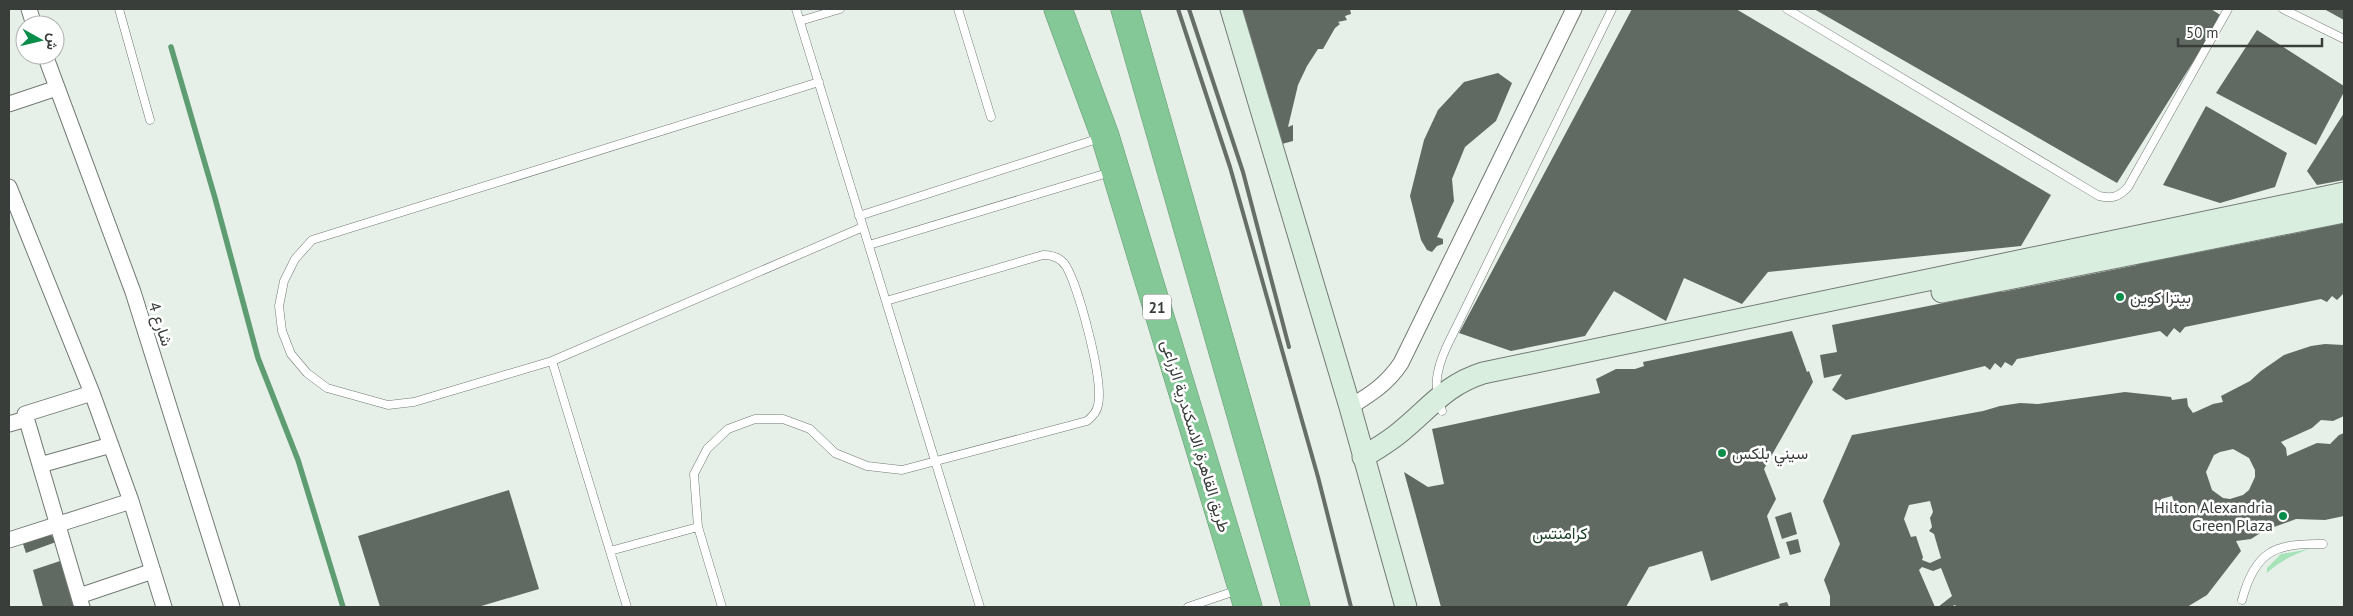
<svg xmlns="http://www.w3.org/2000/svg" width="2353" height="616" font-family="'PT Sans',Vazirmatn,sans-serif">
<rect width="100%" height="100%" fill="#e6f0e8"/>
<!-- green -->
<path fill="#a8e2b8" d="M2310,549C2296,553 2277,563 2267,573V568L2281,554Z"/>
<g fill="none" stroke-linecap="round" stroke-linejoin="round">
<!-- stream -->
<path stroke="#5e9c72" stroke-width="5.5" d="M171,47L215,198L258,358L298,460L343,607"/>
</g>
<!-- building -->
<path fill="#616963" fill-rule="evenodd" d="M1234,9H1350L1351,14L1345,16L1347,20L1338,22L1340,24L1335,28L1323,49H1318L1307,66L1298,85L1288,127L1293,125V141L1278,145Z
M1632,9H1736L2051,195L2021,246L1768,272L1742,304L1684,278L1666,321L1614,291L1585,336L1511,351L1459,333Z
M1814,9H2211L2222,16L2117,183Z
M2324,9H2344V20Z
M2257,30L2344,86V92L2316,145L2216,93Z
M1498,73L1512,83L1496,121L1465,147L1452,179L1454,201L1437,237L1443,239V244L1437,246L1432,252L1427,250L1421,240L1410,196L1424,140L1438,110L1464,82Z
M2206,106L2287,153L2275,187L2220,203L2163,185Z
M2344,113V180L2317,185L2307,171Z
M2333,220L2340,224L2344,223V295L2343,294L2337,300L2332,296L2327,302L2321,299L2185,327L2180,333L2174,328L2167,337L2160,331L2017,359L2012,366L2005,362L2001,368L1995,363L1990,370L1985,366L1846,400L1832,390L1842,374L1824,378L1820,355L1837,352L1832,325L1969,298L1974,291L1980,296L1985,289L1991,294L1996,287L2002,292L2137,265L2142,258L2148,263L2153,256L2159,260L2164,254L2169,258L2307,231L2311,224L2317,229L2322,222L2328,227Z
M1792,331L1807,372L1809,371L1813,382L1764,469L1776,499L1767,516L1780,558L1711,581L1702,551L1653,566L1649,567L1626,607H1441L1404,472L1428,487L1444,484L1432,429L1600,393L1596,379L1616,369H1635L1644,366L1643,362Z
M2325,344L2344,345V416L2333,421L2321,420L2312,428L2281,442L2286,448L2287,456L2317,443L2330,444L2339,435L2344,433V516L2325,520L2296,519L2274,527L2273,525L2251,539L2236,541L2241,551L2207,595L2187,607H1957L1955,605L1951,607H1938L1952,596L1941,568L1933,571L1922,567L1919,570L1935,607H1830V596L1824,580L1840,544L1823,501L1852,435L1983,411L2000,406L2020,403L2038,404L2125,392L2171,397L2172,400L2187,398L2188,406L2193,413L2213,404L2223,402L2221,396L2250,381L2261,371L2284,355L2311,346ZM2233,449L2249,458L2255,470V477L2249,490L2243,495L2230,499L2223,498L2212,490L2206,472L2214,455L2220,452ZM2172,496L2175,505L2167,514L2161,499ZM1930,501L1933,512L1930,518L1932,527L1929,531L1934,534L1941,558L1930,563L1922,560L1923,557L1916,536L1911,537L1904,519L1909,505Z
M509,490L539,589L478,607H380L358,536Z
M1791,512L1797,534L1782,539L1775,517Z
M50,533L56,542L26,553L21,538Z
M1798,539L1801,552L1790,555L1786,542Z
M63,560L78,607H43L33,570Z
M1787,602L1789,607H1780L1779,604Z"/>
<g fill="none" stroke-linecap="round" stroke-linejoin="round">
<!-- lane casing -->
<g stroke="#727a74" stroke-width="9">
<path id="lane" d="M119,9L150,120
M796,9L980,607
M958,9L991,117
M1787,9L2099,196C2112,199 2119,197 2128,187L2228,9
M2283,9L2344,39
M800,21L840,9
M819,82L312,240L295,259L284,281L279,306L282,331L291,354L307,373L327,388L388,405L414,402L552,361L863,227
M859,216L1100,138
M869,245L1111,172
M552,361L627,607
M1442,411C1433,387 1436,371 1446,348L1612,9
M610,551L698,527
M2242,600C2255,551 2275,543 2323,544
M722,607L698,527L694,474L707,449L728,429L755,419H783L810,429L835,453L867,466L902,470L1087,421C1092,417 1097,412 1098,405C1104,381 1079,288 1066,266C1061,258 1052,255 1043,255L886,301
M1188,607L1238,590"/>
</g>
<!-- street casing -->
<g stroke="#727a74" stroke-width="17">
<path id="street" d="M29,9L34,25
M45,55L133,292L232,607
M9,104L57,88
M9,187L92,393L131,501L164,607
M1350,407C1371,394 1387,384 1401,363L1574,9
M9,424L26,419
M40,465L111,445
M9,540L131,501
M79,596L153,571
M82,607L25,414L92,393"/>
</g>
<!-- secondary casing -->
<g stroke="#727a74" stroke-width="23">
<path id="secondary" d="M1231,9L1350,407L1406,607
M1942,292L2344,212
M1363,457C1378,448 1392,440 1405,428C1432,405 1448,384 1483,373L2344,193"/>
</g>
<!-- highway casing -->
<g stroke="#699876" stroke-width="29">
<path id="highway" d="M1058,9L1105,136L1248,607
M1125,9L1296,607"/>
</g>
<!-- lane -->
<use href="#lane" stroke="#fff" stroke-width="8"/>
<!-- street -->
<use href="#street" stroke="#fff" stroke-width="15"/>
<!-- secondary -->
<use href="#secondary" stroke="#daeee0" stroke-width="21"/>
<!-- highway -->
<use href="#highway" stroke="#83c896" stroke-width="28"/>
<!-- rail -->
<path stroke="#676d68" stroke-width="4" d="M1178,9L1230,167L1318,477L1351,607
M1189,9L1243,172L1289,347"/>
</g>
<!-- markers -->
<g fill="#098d4a" stroke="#fff" stroke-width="2">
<circle cx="2120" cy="297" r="5"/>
<circle cx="1722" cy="453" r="5"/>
<circle cx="2283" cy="516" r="5"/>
</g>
<g text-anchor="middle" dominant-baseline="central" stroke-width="5" stroke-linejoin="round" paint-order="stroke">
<!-- shield labels -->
<rect fill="#fff" stroke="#757876" stroke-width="1" x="1143" y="294.5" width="28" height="25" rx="4"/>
<g font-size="15" font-weight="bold" fill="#3a3e3b">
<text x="1157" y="307">21</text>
</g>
<!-- poi labels -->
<g font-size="16" fill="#3a3e3b" stroke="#fff" text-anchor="start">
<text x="2130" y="297">بيتزا كوين</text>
<text x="1732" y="453">سيني بلكس</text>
<text x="2273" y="507" text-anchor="end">Hilton Alexandria<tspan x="2273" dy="18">Green Plaza</tspan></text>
</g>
<!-- street labels -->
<g font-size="16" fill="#3a3e3b" stroke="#fff">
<text transform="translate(161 324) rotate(72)">شارع 4</text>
<text transform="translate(1196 436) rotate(73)">طريق القاهرة, الاسكندرية الزراعى</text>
</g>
<!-- park labels -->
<g font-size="16" fill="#1c4028" stroke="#fff">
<text x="1560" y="533">كرامنتس</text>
</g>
</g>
<!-- border -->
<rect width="2353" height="616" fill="none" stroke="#3a3e3b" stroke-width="20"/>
<!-- north arrow -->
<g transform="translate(40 40) rotate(98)"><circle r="24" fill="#ffffff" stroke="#b0b2b1"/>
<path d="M0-4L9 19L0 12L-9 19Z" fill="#098d4a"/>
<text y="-8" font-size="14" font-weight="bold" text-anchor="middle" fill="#3a3e3b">ش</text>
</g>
<!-- scale -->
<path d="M2178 38v8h144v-8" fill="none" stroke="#3a3e3b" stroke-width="2.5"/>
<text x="2186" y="38" font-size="15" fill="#3a3e3b" stroke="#ffffff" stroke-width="4" paint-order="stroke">50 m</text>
</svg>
